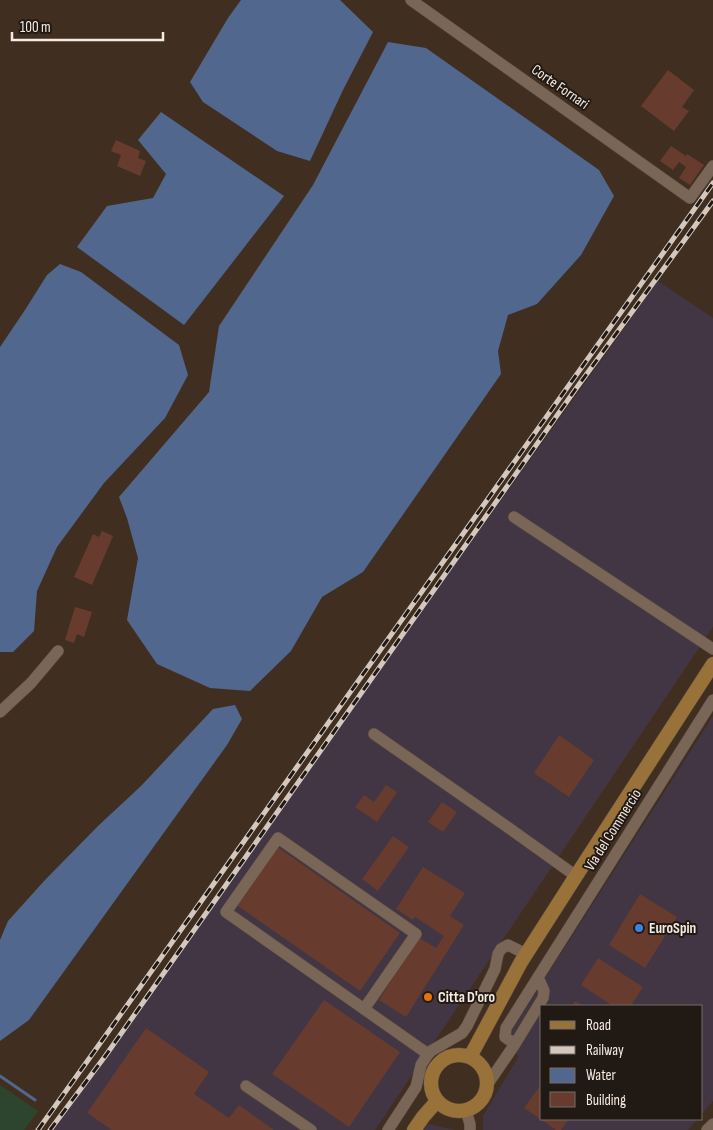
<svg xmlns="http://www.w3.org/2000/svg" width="713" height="1130" font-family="'Sofia Sans Condensed',sans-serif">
<rect width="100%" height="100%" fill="#402f21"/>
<!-- industrial -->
<path fill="#423644" d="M658,281L713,318V627L375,1130H50Z
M713,716V1101L702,1114V1006H542V1119H698L688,1130H483V1116L519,1056L503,1044Z
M428,1124L455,1130H424Z"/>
<!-- green -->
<path fill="#2d452e" d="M0,1085L38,1111L24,1130H0Z"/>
<!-- water -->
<path fill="#51678d" d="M241,0H340L373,32L343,90L310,161L277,151L203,102L190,82L228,18Z
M388,42L426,48L599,170L614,196L581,255L537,304L508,315L498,351L501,374L363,572L322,597L291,651L250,691L210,688L157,664L127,620L138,558L127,518L119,497L209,392L219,326L313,185Z
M161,112L284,196L184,325L77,247L107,206L153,198L166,174L138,140Z
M60,264L81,272L179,345L188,375L165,418L104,483L57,547L37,591L34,631L13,652H0V347L25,310L47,275Z
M235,705L242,719L227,745L29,1020L0,1041V940L8,921L45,880L98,826L141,786L213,709Z"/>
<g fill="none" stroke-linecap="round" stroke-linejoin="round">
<!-- stream -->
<path stroke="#51678d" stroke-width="3" d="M0,1076L35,1100"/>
</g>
<!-- building -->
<path fill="#673b2d" d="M668,70L694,90L682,107L689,111L674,131L641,106Z
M116,140L140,151L138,158L146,161L140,176L117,166L121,155L111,151Z
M671,146L686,156L687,154L704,165L690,185L679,178L686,167L679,162L673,170L660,161Z
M102,531L113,536L92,585L74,577L93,534L99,537Z
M75,607L92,612L84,637L77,634L74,643L65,640Z
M559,735L594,760L569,797L534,773Z
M386,785L397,792L377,822L355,807L364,795L374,802Z
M442,802L457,812L443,832L428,822Z
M393,836L409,847L378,891L362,879Z
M276,846L400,933L360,991L235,904Z
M423,867L465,893L450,916L464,925L406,1017L379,1000L418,937L436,948L444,936L415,917L413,920L396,909Z
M640,894L677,917L645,968L609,945Z
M598,958L643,987L631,1006H613L581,985Z
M324,1000L400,1052L349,1127L272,1074Z
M575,1001L584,1006H572Z
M146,1028L209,1072L194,1094L229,1118L239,1105L274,1130H112L87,1113Z
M542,1083V1119H569L561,1130H556L524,1108Z"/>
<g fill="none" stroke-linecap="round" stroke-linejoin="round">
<!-- minor casing -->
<g stroke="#5c4e42" stroke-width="12">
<path id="minor" d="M411,0L690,198L713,166
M514,517L713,649
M0,712L31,683L58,651
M374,734L506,826L576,876
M364,1009L416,934L278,838L226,912L428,1054
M515,1044L505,1037L506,1028L713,700
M487,1085L515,1044L543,998L544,991L538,977
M246,1086L311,1130
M466,1111L470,1124V1130
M388,1130L416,1087L421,1065L426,1057L431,1051L462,1033L467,1026L495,969L498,954L501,949L508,945L526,954
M707,1130L713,1124"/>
</g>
<!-- major casing -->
<g stroke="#5c4e42" stroke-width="15">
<path id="major" d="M431 1083a28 28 0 1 1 56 0a28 28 0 1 1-56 0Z
M470,1057L521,962L576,876L713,664
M414,1130L423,1117L437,1101"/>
</g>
<!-- minor -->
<use href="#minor" stroke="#796657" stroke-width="11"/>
<!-- major -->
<use href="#major" stroke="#99723a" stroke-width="14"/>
<!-- rail casing -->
<g stroke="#d4c8be" stroke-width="5">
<path id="rail" d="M38,1130L96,1049L713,183
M50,1130L106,1055L575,390L713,201"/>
</g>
<!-- rail -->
<use href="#rail" stroke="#211913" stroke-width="3" stroke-dasharray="9" stroke-linecap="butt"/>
</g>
<!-- markers -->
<circle fill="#3f7fe0" stroke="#211913" stroke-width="2" cx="639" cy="928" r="5"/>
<circle fill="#e8710a" stroke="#211913" stroke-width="2" cx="428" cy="997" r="5"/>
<g text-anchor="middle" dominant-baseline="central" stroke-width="4" stroke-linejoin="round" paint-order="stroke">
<!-- street labels -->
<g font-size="15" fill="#f6ebe2" stroke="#211913">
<text transform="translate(560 87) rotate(35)">Corte Fornari</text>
<text transform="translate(613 830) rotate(-58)">Via del Commercio</text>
</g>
<!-- poi labels -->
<g font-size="15" font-weight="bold" fill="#f6ebe2" stroke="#211913" text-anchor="start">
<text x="649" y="928">EuroSpin</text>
<text x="438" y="997">Citta D'oro</text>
</g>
</g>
<!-- legend -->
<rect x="540" y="1005" width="162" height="115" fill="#211913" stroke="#766d66"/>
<rect x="550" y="1021" width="25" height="8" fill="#99723a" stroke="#766d66"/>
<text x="586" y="1030" font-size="15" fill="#f6ebe2">Road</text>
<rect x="550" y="1046" width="25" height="8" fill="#d4c8be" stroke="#766d66"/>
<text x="586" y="1055" font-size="15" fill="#f6ebe2">Railway</text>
<rect x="550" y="1068" width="25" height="15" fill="#51678d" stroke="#766d66"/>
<text x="586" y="1080" font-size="15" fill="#f6ebe2">Water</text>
<rect x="550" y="1092" width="25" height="15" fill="#673b2d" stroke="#766d66"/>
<text x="586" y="1105" font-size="15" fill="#f6ebe2">Building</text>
<!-- scale -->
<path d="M12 32v8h151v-8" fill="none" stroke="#f6ebe2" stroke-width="2.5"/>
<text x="20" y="32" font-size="15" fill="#f6ebe2" stroke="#211913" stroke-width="4" paint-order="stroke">100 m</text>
</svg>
